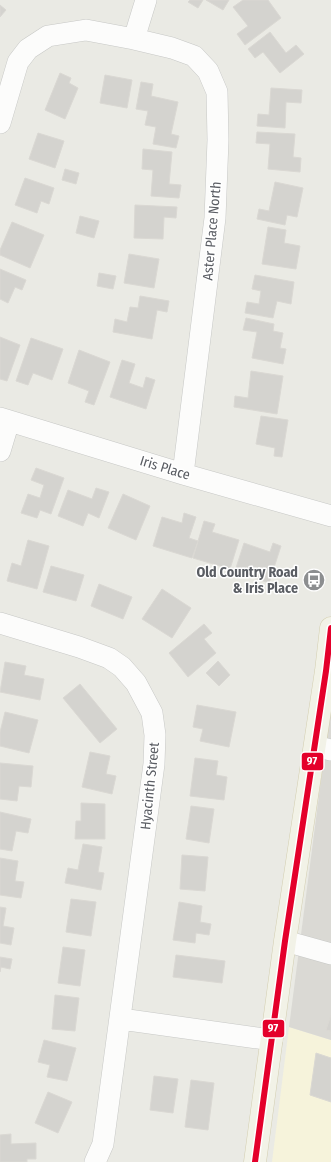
<svg xmlns="http://www.w3.org/2000/svg" width="331" height="1162" font-family="'Fira Sans Condensed',sans-serif">
<rect width="100%" height="100%" fill="#eaeae4"/>
<!-- commercial -->
<path fill="#f6f3db" d="M289,1027L331,1040V1162H272Z"/>
<!-- industrial -->
<path fill="#dad9d4" d="M331,703V1040L289,1027Z"/>
<!-- building -->
<path fill="#d4d3cf" stroke="#dad8d3" d="M190,0H203L198,8L188,2Z
M206,0H229L223,10Z
M243,0H268L281,18L245,45L237,34L248,26L233,7Z
M0,5L6,10L0,17Z
M270,32L286,53L296,45L304,54L280,73L263,52L255,58L248,49Z
M60,73L71,78L69,83L78,88L65,119L45,110Z
M105,75L132,80L127,108L100,103Z
M141,82L153,84L151,96L178,102L171,134L179,136L176,148L153,144L156,127L145,125L148,111L136,109Z
M271,88L302,90L301,103L286,102L285,128L257,126L258,114L269,115Z
M257,132L295,134L293,157L301,158L300,172L268,169L270,144L256,143Z
M38,133L64,141L55,168L29,159Z
M143,149L172,152L169,184L181,185L179,198L151,196L153,170L142,169Z
M65,169L79,173L76,184L62,180Z
M25,178L54,188L49,204L41,201L37,213L15,205Z
M275,182L303,188L297,217L287,215L285,225L257,219L259,209L269,211Z
M135,205L177,207L176,218L164,217L163,239L134,238Z
M80,216L99,221L94,238L76,233Z
M12,222L44,235L30,268L0,255V250Z
M268,227L286,230L284,243L300,246L296,269L262,264Z
M129,254L159,259L154,288L124,283Z
M0,269L26,280L22,290L15,287L8,303L0,299Z
M99,273L116,276L113,289L97,286Z
M255,275L294,282L291,304L277,301L273,318L245,313L247,302L259,304L261,291L252,289Z
M140,296L169,301L167,312L157,310L152,339L113,332L115,319L127,322L130,307L138,308Z
M246,318L274,324L273,331L283,333L280,348L286,349L283,364L252,358L257,332L243,330Z
M0,337L20,345L7,381L0,379Z
M31,338L63,349L52,380L33,373L28,385L16,381Z
M79,350L110,362L94,405L85,402L89,391L68,383Z
M122,360L135,364L129,383L143,388L146,377L155,380L146,409L110,397Z
M251,371L283,376L277,414L234,407L235,396L248,398Z
M261,416L288,420L282,457L274,456L275,448L256,444Z
M36,468L64,478L51,514L40,510L37,518L21,513L28,494L40,498L44,485L31,480Z
M96,488L109,492L99,518L88,513L83,526L58,516L68,490L92,499Z
M123,494L150,506L136,540L108,528Z
M184,513L196,517L189,538L198,541L192,558L153,546L162,517L182,523Z
M204,521L215,524L212,532L239,540L230,569L193,558Z
M28,540L49,546L37,589L7,581L12,563L21,566Z
M244,543L270,552L273,543L281,546L269,583L235,571Z
M51,566L84,575L76,601L43,592Z
M99,584L132,597L123,619L91,606Z
M162,589L191,608L172,638L142,619Z
M204,624L212,633L204,639L216,653L188,677L169,653Z
M218,661L230,675L219,686L206,673Z
M5,662L26,666L24,675L44,679L40,700L0,692Z
M80,684L117,729L100,743L63,698Z
M197,705L236,712L229,747L200,741L203,729L193,727Z
M5,712L38,720L29,753L0,746V732Z
M90,752L110,756L106,774L116,776L112,794L82,787Z
M195,758L218,761L216,775L227,777L224,800L190,796Z
M0,763L33,766L31,787L19,786L17,801L0,799Z
M81,803L105,804V839H75L76,821H81Z
M191,806L214,809L209,843L186,839Z
M0,812L31,819L28,833L16,831L12,851L0,849Z
M83,844L102,847L98,872L104,873L101,890L65,883L68,868L78,870Z
M182,855L208,857L205,891L180,889Z
M0,858L18,861L15,881L24,882L21,898L0,895Z
M71,899L96,902L91,936L66,932Z
M179,902L202,906L200,922L211,924L209,935L196,933L195,943L173,940Z
M0,907L6,908L3,926L14,928L11,945L0,943Z
M63,947L85,950L80,986L58,983Z
M176,955L225,961L222,983L173,977Z
M0,957L12,959L10,969L1,967L0,972Z
M55,995L79,998L75,1031L52,1029Z
M331,1015V1031L326,1030Z
M44,1040L76,1048L67,1081L47,1077L50,1065L38,1062Z
M316,1053L331,1058V1102L310,1095Z
M154,1076L178,1079L173,1113L150,1110Z
M191,1080L214,1083L208,1130L185,1127Z
M48,1092L72,1102L58,1133L35,1123Z
M11,1134V1144L36,1143V1159H27V1162H0V1135Z"/>
<g fill="none" stroke-linecap="round" stroke-linejoin="round">
<!-- minor casing -->
<g stroke="#c7c8c6" stroke-width="22">
<path id="minor" d="M134,39L146,0
M0,123L18,62L28,49L48,36L86,30L134,39L172,48L194,56L208,71L217,92L218,140L215,218L183,474
M0,418L183,474L331,516
M0,451L9,421
M0,623L79,647L109,658L122,667L136,683L152,713L155,735L154,764C137,891 121,1018 103,1144L95,1162
M315,746L331,750
M285,941L331,954
M121,1019L272,1040"/>
</g>
<!-- major casing -->
<g stroke="#d3ceb0" stroke-width="23">
<path id="major" d="M255,1162L285,941L326,671L331,628"/>
</g>
<!-- minor -->
<use href="#minor" stroke="#fcfcfb" stroke-width="21"/>
<!-- major -->
<use href="#major" stroke="#f2f2e7" stroke-width="22"/>
<!-- bus-1 casing -->
<g stroke="#fff" stroke-width="9">
<path id="bus-1" d="M255,1162L285,941L326,671L331,628"/>
</g>
<!-- bus-1 -->
<use href="#bus-1" stroke="#e4002b" stroke-width="6"/>
</g>
<!-- icons -->
<defs>
<g id="bus-disc" transform="scale(1.15)"><circle r="9.5" fill="#8c8e90" stroke="#fff"/><path d="M-5-6H5V4H4V6H2V4H-2V6H-4V4H-5ZM-3.5-4V0h7V-4ZM-3.5 1.2v1.5H-2V1.2ZM2 1.2v1.5H3.5V1.2Z" fill="#fff"/></g>
</defs>
<g fill-rule="evenodd">
<use href="#bus-disc" x="314" y="580"/>
</g>
<g text-anchor="middle" dominant-baseline="central" stroke-width="3" stroke-linejoin="round" paint-order="stroke">
<!-- street labels -->
<g font-size="14" fill="#5a5d63" stroke="#fff">
<text transform="translate(212 231) rotate(-85)">Aster Place North</text>
<text transform="translate(165 468) rotate(17)">Iris Place</text>
<text transform="translate(150 786) rotate(-84)">Hyacinth Street</text>
</g>
<!-- poi labels -->
<g font-size="14" font-weight="bold" fill="#5a5d63" stroke="#fff" text-anchor="end">
<text x="298" y="572">Old Country Road<tspan x="298" dy="16">&amp; Iris Place</tspan></text>
</g>
</g>
<g stroke="#fff" stroke-width="1.5">
<rect x="301" y="752" width="23" height="19" rx="4" fill="#e4002b"/>
<rect x="262" y="1019" width="23" height="19" rx="4" fill="#e4002b"/>
</g>
<g font-size="11" text-anchor="middle" font-weight="bold" fill="#fff">
<text x="312" y="765">97</text>
<text x="273" y="1032">97</text>
</g>
</svg>
